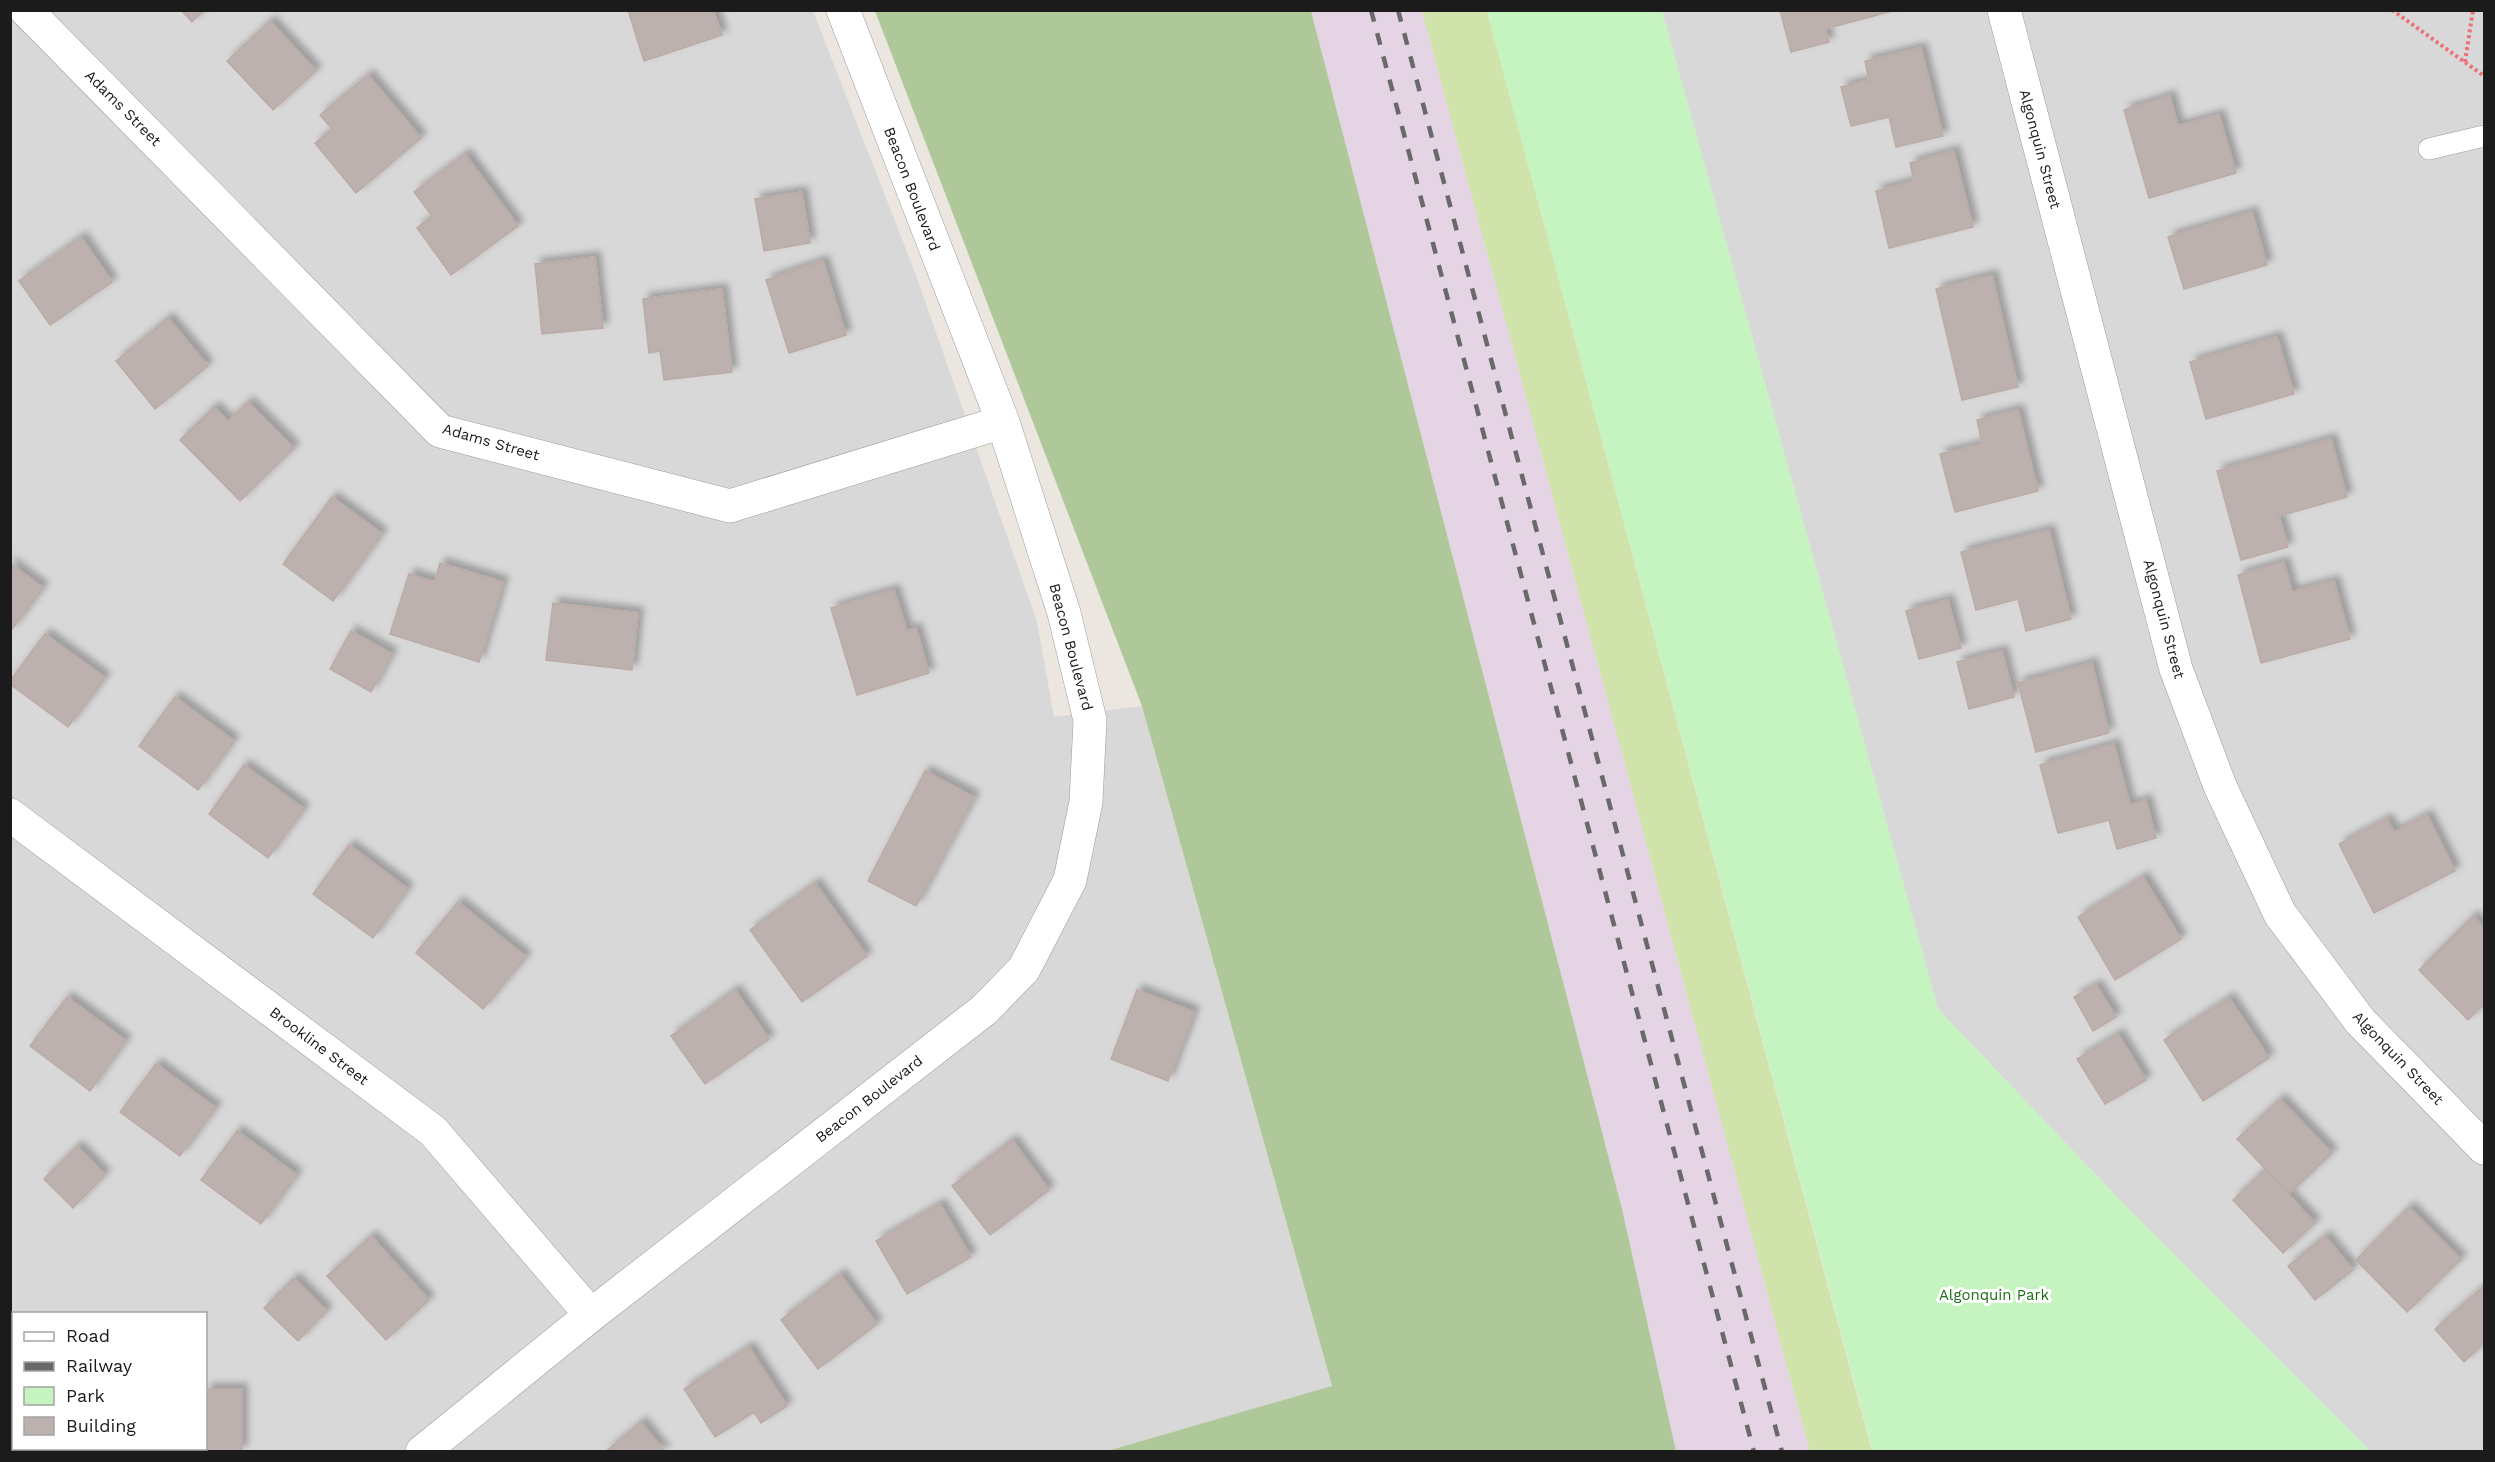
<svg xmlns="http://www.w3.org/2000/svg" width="2495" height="1462" font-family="'Work Sans',sans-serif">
<defs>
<filter id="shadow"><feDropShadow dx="5.5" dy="-5.5" stdDeviation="3" flood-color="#0004"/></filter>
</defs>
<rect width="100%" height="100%" fill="#ece6e1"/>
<!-- residential -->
<path fill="#d9d8d8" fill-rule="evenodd" d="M10,11H813L916,275L1037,622L1054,717L1142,706L1332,1387L1107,1451H11ZM14,1314H206V1448H14Z
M1662,11H2484V1451H2370L2120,1200L1938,1009Z"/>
<!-- industrial -->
<path fill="#e4d4e4" d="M1311,11H1422L1810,1451H1676L1622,1209Z"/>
<!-- grass -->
<path fill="#cfe3aa" d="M1422,11H1487L1872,1451H1810Z"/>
<!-- forest -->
<path fill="#afc899" d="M875,11H1311L1622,1209L1676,1451H1107L1332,1386L1142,706Z"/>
<!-- park -->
<path fill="#c5f4c0" d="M1487,11H1662L1938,1009L2120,1200L2370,1451H1873Z"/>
<!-- building -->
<path fill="#bcb1ae" stroke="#bcaba5" stroke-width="1.5" filter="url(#shadow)" d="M181,10H204L192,22Z
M628,10H713L722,35L644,61Z
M1780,10H1896L1825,29L1829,42L1791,52Z
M270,21L316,71L273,110L227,61Z
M1921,48L1943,136L1896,147L1889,117L1851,126L1841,87L1869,80L1865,61Z
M368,75L421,138L356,193L315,143L332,129L320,115Z
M2170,96L2178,126L2219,115L2236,173L2149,198L2124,110Z
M1954,151L1973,227L1889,248L1876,191L1914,181L1910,163Z
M465,154L518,226L451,275L417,228L432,216L414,192Z
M802,192L810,243L764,251L755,199Z
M2252,212L2267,265L2184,289L2168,237Z
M81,237L112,282L50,325L19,281Z
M595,257L603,328L542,334L535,264Z
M823,261L846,335L789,353L766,280Z
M1992,275L2018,387L1962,400L1936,289Z
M722,289L732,372L664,380L660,351L649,353L643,299Z
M168,318L208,366L155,409L116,361Z
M2277,337L2294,394L2206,419L2190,362Z
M248,402L294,448L240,501L180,440L214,407L228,421Z
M2018,410L2038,491L1955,512L1940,454L1982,444L1977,420Z
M2331,439L2347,497L2279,516L2288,547L2241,560L2217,471Z
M332,497L382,534L333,601L283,564Z
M2049,530L2071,619L2026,631L2018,599L1976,610L1961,552Z
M2284,562L2292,592L2334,581L2350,639L2261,663L2238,575Z
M10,563L43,588L10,632Z
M440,563L503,582L479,662L390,634L409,574L435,582Z
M894,590L907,631L916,628L929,673L857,695L831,608Z
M1948,600L1961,648L1919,659L1906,611Z
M553,603L638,613L632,670L546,660Z
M351,631L392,654L371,692L330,669Z
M45,634L105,678L68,727L10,684V681Z
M2002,651L2014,697L1969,709L1957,662Z
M2092,663L2109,733L2036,752L2018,683Z
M175,697L234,741L198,790L139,746Z
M2114,744L2130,805L2146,800L2156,838L2117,849L2109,820L2058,833L2040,765Z
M244,765L304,809L268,858L209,814Z
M925,771L974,797L916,906L868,881Z
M2427,815L2455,871L2374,913L2339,844L2387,819L2394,832Z
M349,845L408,889L373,938L313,894Z
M2143,877L2181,939L2115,980L2078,917Z
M815,883L867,956L802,1002L750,930Z
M458,902L526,957L483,1009L416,953Z
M2473,916L2484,928V1004L2468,1020L2419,970Z
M2096,985L2116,1017L2093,1031L2074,997Z
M735,990L769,1039L705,1084L671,1036Z
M1137,990L1194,1012L1168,1081L1111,1059Z
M67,997L126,1041L90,1091L30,1046Z
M2229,998L2269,1058L2203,1101L2164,1040Z
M2118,1034L2146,1080L2105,1104L2077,1059Z
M156,1064L216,1108L180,1156L120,1112Z
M2280,1099L2332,1153L2289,1194L2237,1139Z
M237,1131L297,1175L261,1224L201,1180Z
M1012,1140L1049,1190L990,1235L952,1186Z
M77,1146L105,1175L73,1208L44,1179Z
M2265,1169L2315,1223L2283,1253L2233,1200Z
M940,1204L971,1257L907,1294L876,1241Z
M2409,1207L2461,1259L2407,1312L2356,1260Z
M371,1236L429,1300L386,1340L327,1276Z
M2325,1236L2353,1270L2315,1300L2288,1266Z
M840,1274L877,1324L818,1369L781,1320Z
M294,1278L327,1311L298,1341L264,1308Z
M2483,1287L2484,1343L2464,1362L2435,1329Z
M749,1347L787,1406L761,1423L754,1412L715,1437L684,1389Z
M206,1389H242V1451H135V1448H206Z
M641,1422L665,1452H605Z"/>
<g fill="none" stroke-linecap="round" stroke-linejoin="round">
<!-- service casing -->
<g stroke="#9c9c9c" stroke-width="22">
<path id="service" d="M2429,149L2484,136"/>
</g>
<!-- minor casing -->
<g stroke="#9c9c9c" stroke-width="34">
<path id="minor" d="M26,10L440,431L730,506L1003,422
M2004,10L2176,669L2220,786L2280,914L2360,1021L2484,1148
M10,815L433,1131L591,1315
M422,1452L591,1315L984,1010L1024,969L1070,880L1086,802L1090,720L1064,613L1003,422L843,10"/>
</g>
<!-- path -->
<path stroke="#ee7078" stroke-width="4" stroke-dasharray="3 3" stroke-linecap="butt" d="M2392,10L2484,76
M2465,62L2473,10"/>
<!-- service -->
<use href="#service" stroke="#fff" stroke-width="21"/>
<!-- minor -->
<use href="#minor" stroke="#fff" stroke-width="33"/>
<!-- rail -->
<path stroke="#696969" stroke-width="4.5" stroke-dasharray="12 12" stroke-linecap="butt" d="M1371,10L1754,1452
M1398,10L1782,1452"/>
</g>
<g text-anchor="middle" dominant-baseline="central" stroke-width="6" stroke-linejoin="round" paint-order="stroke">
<!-- street labels -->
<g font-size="15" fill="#1b1b1b" stroke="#fff">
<text transform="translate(123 108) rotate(45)">Adams Street</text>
<text transform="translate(2040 149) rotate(75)">Algonquin Street</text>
<text transform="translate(912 189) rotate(69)">Beacon Boulevard</text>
<text transform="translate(491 442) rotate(16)">Adams Street</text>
<text transform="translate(2164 619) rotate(75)">Algonquin Street</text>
<text transform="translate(1071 647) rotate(75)">Beacon Boulevard</text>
<text transform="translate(319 1046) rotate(37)">Brookline Street</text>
<text transform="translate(2398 1058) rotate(46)">Algonquin Street</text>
<text transform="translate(869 1099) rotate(-38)">Beacon Boulevard</text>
</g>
<!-- park labels -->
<g font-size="15" fill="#1b6e13" stroke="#fff">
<text x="1994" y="1295">Algonquin Park</text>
</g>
</g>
<!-- border -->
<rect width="2495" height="1462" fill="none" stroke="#1b1b1b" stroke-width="24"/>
<!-- legend -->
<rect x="12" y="1312" width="195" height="138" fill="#ffffff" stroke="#a4a4a4" stroke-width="1.5"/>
<rect x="24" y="1332" width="30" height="9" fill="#ffffff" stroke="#a4a4a4" stroke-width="1.5"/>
<text x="66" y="1342" font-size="18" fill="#1b1b1b">Road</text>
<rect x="24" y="1362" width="30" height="9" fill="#696969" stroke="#a4a4a4" stroke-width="1.5"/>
<text x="66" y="1372" font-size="18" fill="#1b1b1b">Railway</text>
<rect x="24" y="1387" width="30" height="18" fill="#c5f4c0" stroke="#a4a4a4" stroke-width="1.5"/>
<text x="66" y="1402" font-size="18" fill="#1b1b1b">Park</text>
<rect x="24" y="1417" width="30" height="18" fill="#bcb1ae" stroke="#a4a4a4" stroke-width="1.5"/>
<text x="66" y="1432" font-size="18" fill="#1b1b1b">Building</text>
</svg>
